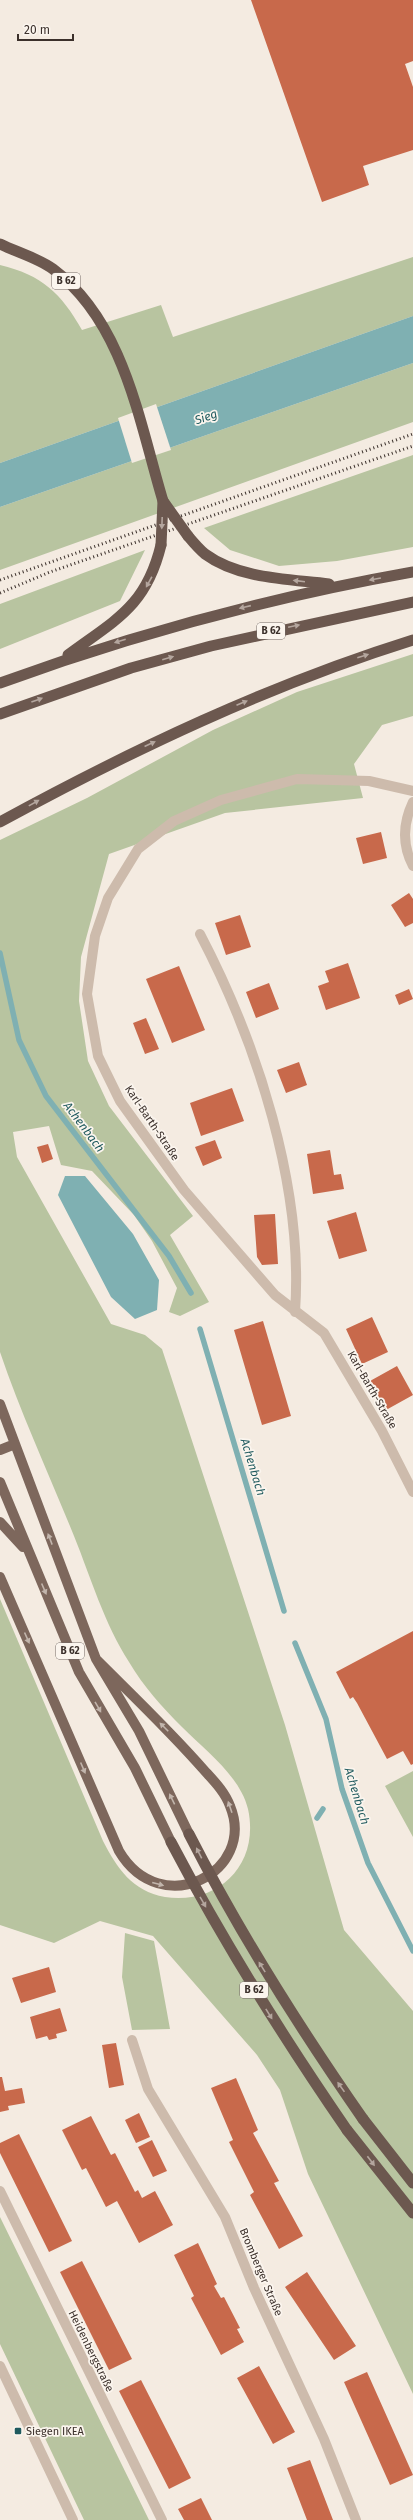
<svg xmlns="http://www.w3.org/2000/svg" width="413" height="2520" font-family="'Fira Sans',sans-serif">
<rect width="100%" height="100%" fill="#f4ebe1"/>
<!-- green -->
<path fill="#b8c4a0" d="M413,257V316L0,463V265C42,275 61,293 82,330L161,305L173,337Z
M413,363V422L0,570V507Z
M413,455V547L337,561L279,566L230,550L204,528Z
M145,550L120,601L0,649V604Z
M413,654V716L382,725L354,764L363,798L225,813L109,854L81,957L79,1001L88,1061L109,1106L193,1216L170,1235L209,1302L180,1316L169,1312L177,1288L152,1241L134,1215L92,1171L61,1165L49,1126L13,1132L17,1157L111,1324L145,1335L162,1349L285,1725L344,1930L413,2011V2394L308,2174L280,2090L257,2055L153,1936L100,1921L54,1943L0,1925V1599L103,1841C117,1868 132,1891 165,1897C219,1905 260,1864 248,1809C240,1776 205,1750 182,1727C162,1707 143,1686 129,1662C104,1623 91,1578 74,1536C49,1474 21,1414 0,1352V840L87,798L213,730L297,692Z
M413,1771V1837L385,1786Z
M125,1933L154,1941L170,2029L132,2030L122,1977Z
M0,2217L149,2520H84L0,2344Z"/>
<!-- water -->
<path fill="#7fb0b2" d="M413,316V363L0,507V463Z
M65,1176H85L133,1234L159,1280L157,1310L135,1319L111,1297L58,1195Z"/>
<!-- pier -->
<path fill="#f4ebe1" d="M156,404L171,450L132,463L118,418Z"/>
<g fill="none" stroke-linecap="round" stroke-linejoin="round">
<!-- stream -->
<path stroke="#7fb0b2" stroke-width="5.5" d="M0,953L19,1040L46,1096L169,1256L191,1293
M200,1329L284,1611
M295,1643L326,1719L342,1789L368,1863L413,1951
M317,1818L323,1809"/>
</g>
<!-- building -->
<path fill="#c8694b" d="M251,0H413V61L405,64L413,87V150L363,166L369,185L322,202Z
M381,832L387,858L363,864L356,838Z
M409,893L413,899V923L405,927L391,905Z
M240,915L251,947L226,955L215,923Z
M348,963L360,998L326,1010L318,986L329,982L325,971Z
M179,966L205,1030L172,1043L146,979Z
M269,983L279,1009L256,1018L246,992Z
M409,989L413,999L399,1005L395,995Z
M146,1018L159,1049L145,1054L133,1023Z
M299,1062L307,1085L286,1093L277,1070Z
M232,1088L244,1121L201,1136L190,1103Z
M215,1140L222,1158L203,1166L195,1147Z
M48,1144L53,1159L42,1163L37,1147Z
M330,1150L334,1175L341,1174L344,1189L313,1194L307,1154Z
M356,1212L367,1251L339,1259L327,1221Z
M275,1214L278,1264L262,1265L257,1257L254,1215Z
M372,1317L388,1352L362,1364L346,1329Z
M263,1321L291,1416L262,1425L234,1330Z
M397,1366L413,1395L386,1410L370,1381Z
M413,1631V1764L411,1765L403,1751L387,1759L357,1703L353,1697L350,1699L336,1672Z
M49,1967L56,1992L21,2003L12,1978Z
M60,2008L67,2031L56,2034L57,2038L49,2040L47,2036L36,2039L30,2017Z
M116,2043L124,2085L109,2088L102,2045Z
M0,2077H2L5,2091L22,2088L25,2103L8,2106L9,2110L0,2112Z
M236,2078L258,2130L253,2133L279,2181L274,2183L303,2236L279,2249L250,2195L254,2192L229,2142L233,2140L211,2088Z
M139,2113L150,2137L136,2143L125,2120Z
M91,2116L111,2155L115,2153L135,2192L138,2190L142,2198L155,2191L173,2225L139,2243L117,2201L106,2207L86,2168L82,2170L62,2130Z
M19,2134L72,2241L49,2252L0,2153V2143Z
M152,2140L167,2171L153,2177L138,2147Z
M198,2243L217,2284L214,2286L221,2298L224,2297L240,2328L237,2329L244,2342L221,2355L191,2298L194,2296L174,2255Z
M82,2261L132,2359L109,2370L60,2272Z
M307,2272L356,2346L334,2360L285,2287Z
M259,2366L295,2432L273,2444L237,2378Z
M367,2372L413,2475L390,2485L344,2382Z
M141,2380L191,2478L169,2489L119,2391Z
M310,2460L323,2494L333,2520H307L287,2468Z
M201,2498L212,2520H184L178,2509Z"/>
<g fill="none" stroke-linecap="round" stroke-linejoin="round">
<!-- minor -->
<path stroke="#cdbbac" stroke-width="10" d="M413,791L369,781L297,779L221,800L174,821L138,849L108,898L95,936L87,994L98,1056L120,1101L184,1190L275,1295L324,1333L382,1431L413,1492
M200,934C257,1043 304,1187 295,1312
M132,2040L148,2089L225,2217L254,2288L324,2439L356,2520
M0,2191L162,2520
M0,2366L73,2520"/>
<!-- tertiary -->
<path stroke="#cdbbac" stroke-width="10" d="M413,802C403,823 402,845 413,866"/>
<!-- primary -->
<path stroke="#7d675c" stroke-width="10" d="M0,1404L96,1659L139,1731L189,1834
M0,1450L15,1444
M0,1482L79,1672L135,1768L171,1842
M0,1522L23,1547
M0,1577L119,1851C161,1922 257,1872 230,1806C225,1792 214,1781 204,1770C170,1731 132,1695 96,1659"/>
<!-- trunk -->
<path stroke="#6c584f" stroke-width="11" d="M0,244C16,252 38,258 53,269C124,322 139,421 163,501
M188,536C193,542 199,549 205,554C239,579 289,579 329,584
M68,655C115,620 146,607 161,545
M0,683C135,634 272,597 413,572
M0,714L131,668L211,646L413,602
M0,822C132,750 269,685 413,640
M363,2119L413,2183
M347,2130L413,2213"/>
<!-- rail -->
<path stroke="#3b302b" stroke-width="3" stroke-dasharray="1 3" stroke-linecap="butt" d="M0,580L413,434
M0,593L50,572L413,446"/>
<!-- trunk-bridge -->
<path stroke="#6c584f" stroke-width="11" d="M163,501L188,536
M161,545L163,501
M189,1834C240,1934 299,2027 363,2119
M171,1842C224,1943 283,2037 347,2130"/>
</g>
<!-- one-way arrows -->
<defs><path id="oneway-solid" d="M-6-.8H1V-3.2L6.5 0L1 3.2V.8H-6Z"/></defs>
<g fill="#b4a69e">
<use href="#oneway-solid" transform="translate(162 523) rotate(92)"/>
<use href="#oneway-solid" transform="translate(375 579) rotate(170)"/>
<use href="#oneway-solid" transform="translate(299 581) rotate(-173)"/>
<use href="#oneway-solid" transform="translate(149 582) rotate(119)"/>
<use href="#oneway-solid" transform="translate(245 607) rotate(167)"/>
<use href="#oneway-solid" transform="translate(294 626) rotate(-12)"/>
<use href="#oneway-solid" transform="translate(120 641) rotate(162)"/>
<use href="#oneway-solid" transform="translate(363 656) rotate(-18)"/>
<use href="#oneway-solid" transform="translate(168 658) rotate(-16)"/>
<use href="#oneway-solid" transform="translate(37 700) rotate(-20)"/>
<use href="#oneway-solid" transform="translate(242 703) rotate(-23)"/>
<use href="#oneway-solid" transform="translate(150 744) rotate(-25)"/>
<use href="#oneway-solid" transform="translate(34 803) rotate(-29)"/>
<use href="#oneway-solid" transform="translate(199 1853) rotate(-117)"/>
<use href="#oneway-solid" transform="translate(203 1902) rotate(60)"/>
<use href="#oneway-solid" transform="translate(262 1967) rotate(-122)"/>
<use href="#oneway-solid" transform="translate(269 2014) rotate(58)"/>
<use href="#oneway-solid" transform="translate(341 2087) rotate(-125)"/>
<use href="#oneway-solid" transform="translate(371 2161) rotate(53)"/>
</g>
<g fill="#c2b5ac">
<use href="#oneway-solid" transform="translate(50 1539) rotate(-111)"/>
<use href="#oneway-solid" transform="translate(44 1589) rotate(67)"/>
<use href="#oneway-solid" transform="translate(27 1638) rotate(66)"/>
<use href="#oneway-solid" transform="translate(98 1707) rotate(60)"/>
<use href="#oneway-solid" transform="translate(164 1727) rotate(-135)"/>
<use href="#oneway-solid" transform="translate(83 1768) rotate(67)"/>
<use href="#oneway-solid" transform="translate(172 1799) rotate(-116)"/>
<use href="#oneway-solid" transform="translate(230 1807) rotate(-109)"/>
<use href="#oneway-solid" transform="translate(158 1884) rotate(15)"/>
</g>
<!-- markers -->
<rect fill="#1f5a5e" stroke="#fbf5ee" stroke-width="1.5" x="14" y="2427" width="8" height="8" rx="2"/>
<g text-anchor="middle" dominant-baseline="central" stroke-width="3.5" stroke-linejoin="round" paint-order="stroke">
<!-- shield labels -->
<g fill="#fbf5ee" stroke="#756b66" stroke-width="1">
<rect x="52" y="273" width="28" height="16" rx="3"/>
<rect x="257" y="623" width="28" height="16" rx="3"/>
<rect x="56" y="1643" width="28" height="16" rx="3"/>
<rect x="240" y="1982" width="28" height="16" rx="3"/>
</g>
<g font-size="10" font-weight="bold" fill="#3b302b">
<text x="66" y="281">B 62</text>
<text x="271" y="631">B 62</text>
<text x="70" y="1651">B 62</text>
<text x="254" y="1990">B 62</text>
</g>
<!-- street labels -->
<g font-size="11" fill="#3b302b" stroke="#fbf5ee">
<text transform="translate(152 1123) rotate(56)">Karl-Barth-Straße</text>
<text transform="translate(372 1390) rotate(60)">Karl-Barth-Straße</text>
<text transform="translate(261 2272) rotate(67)">Bromberger Straße</text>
<text transform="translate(91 2351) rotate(64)">Heidenbergstraße</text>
</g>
<!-- poi labels -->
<g font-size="11" fill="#3b302b" stroke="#fbf5ee" text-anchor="start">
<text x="26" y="2431">Siegen IKEA</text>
</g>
<!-- water labels -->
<g font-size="12" font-style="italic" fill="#1f5a5e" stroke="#fbf5ee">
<text transform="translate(206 417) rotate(-19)">Sieg</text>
<text transform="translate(84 1127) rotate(53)">Achenbach</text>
<text transform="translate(253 1467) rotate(73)">Achenbach</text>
<text transform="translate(357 1796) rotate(73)">Achenbach</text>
</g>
</g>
<!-- scale -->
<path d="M18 34v6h55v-6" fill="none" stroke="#3b302b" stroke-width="2"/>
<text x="24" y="34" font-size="12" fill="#3b302b" stroke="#fbf5ee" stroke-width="3" paint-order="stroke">20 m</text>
</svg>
